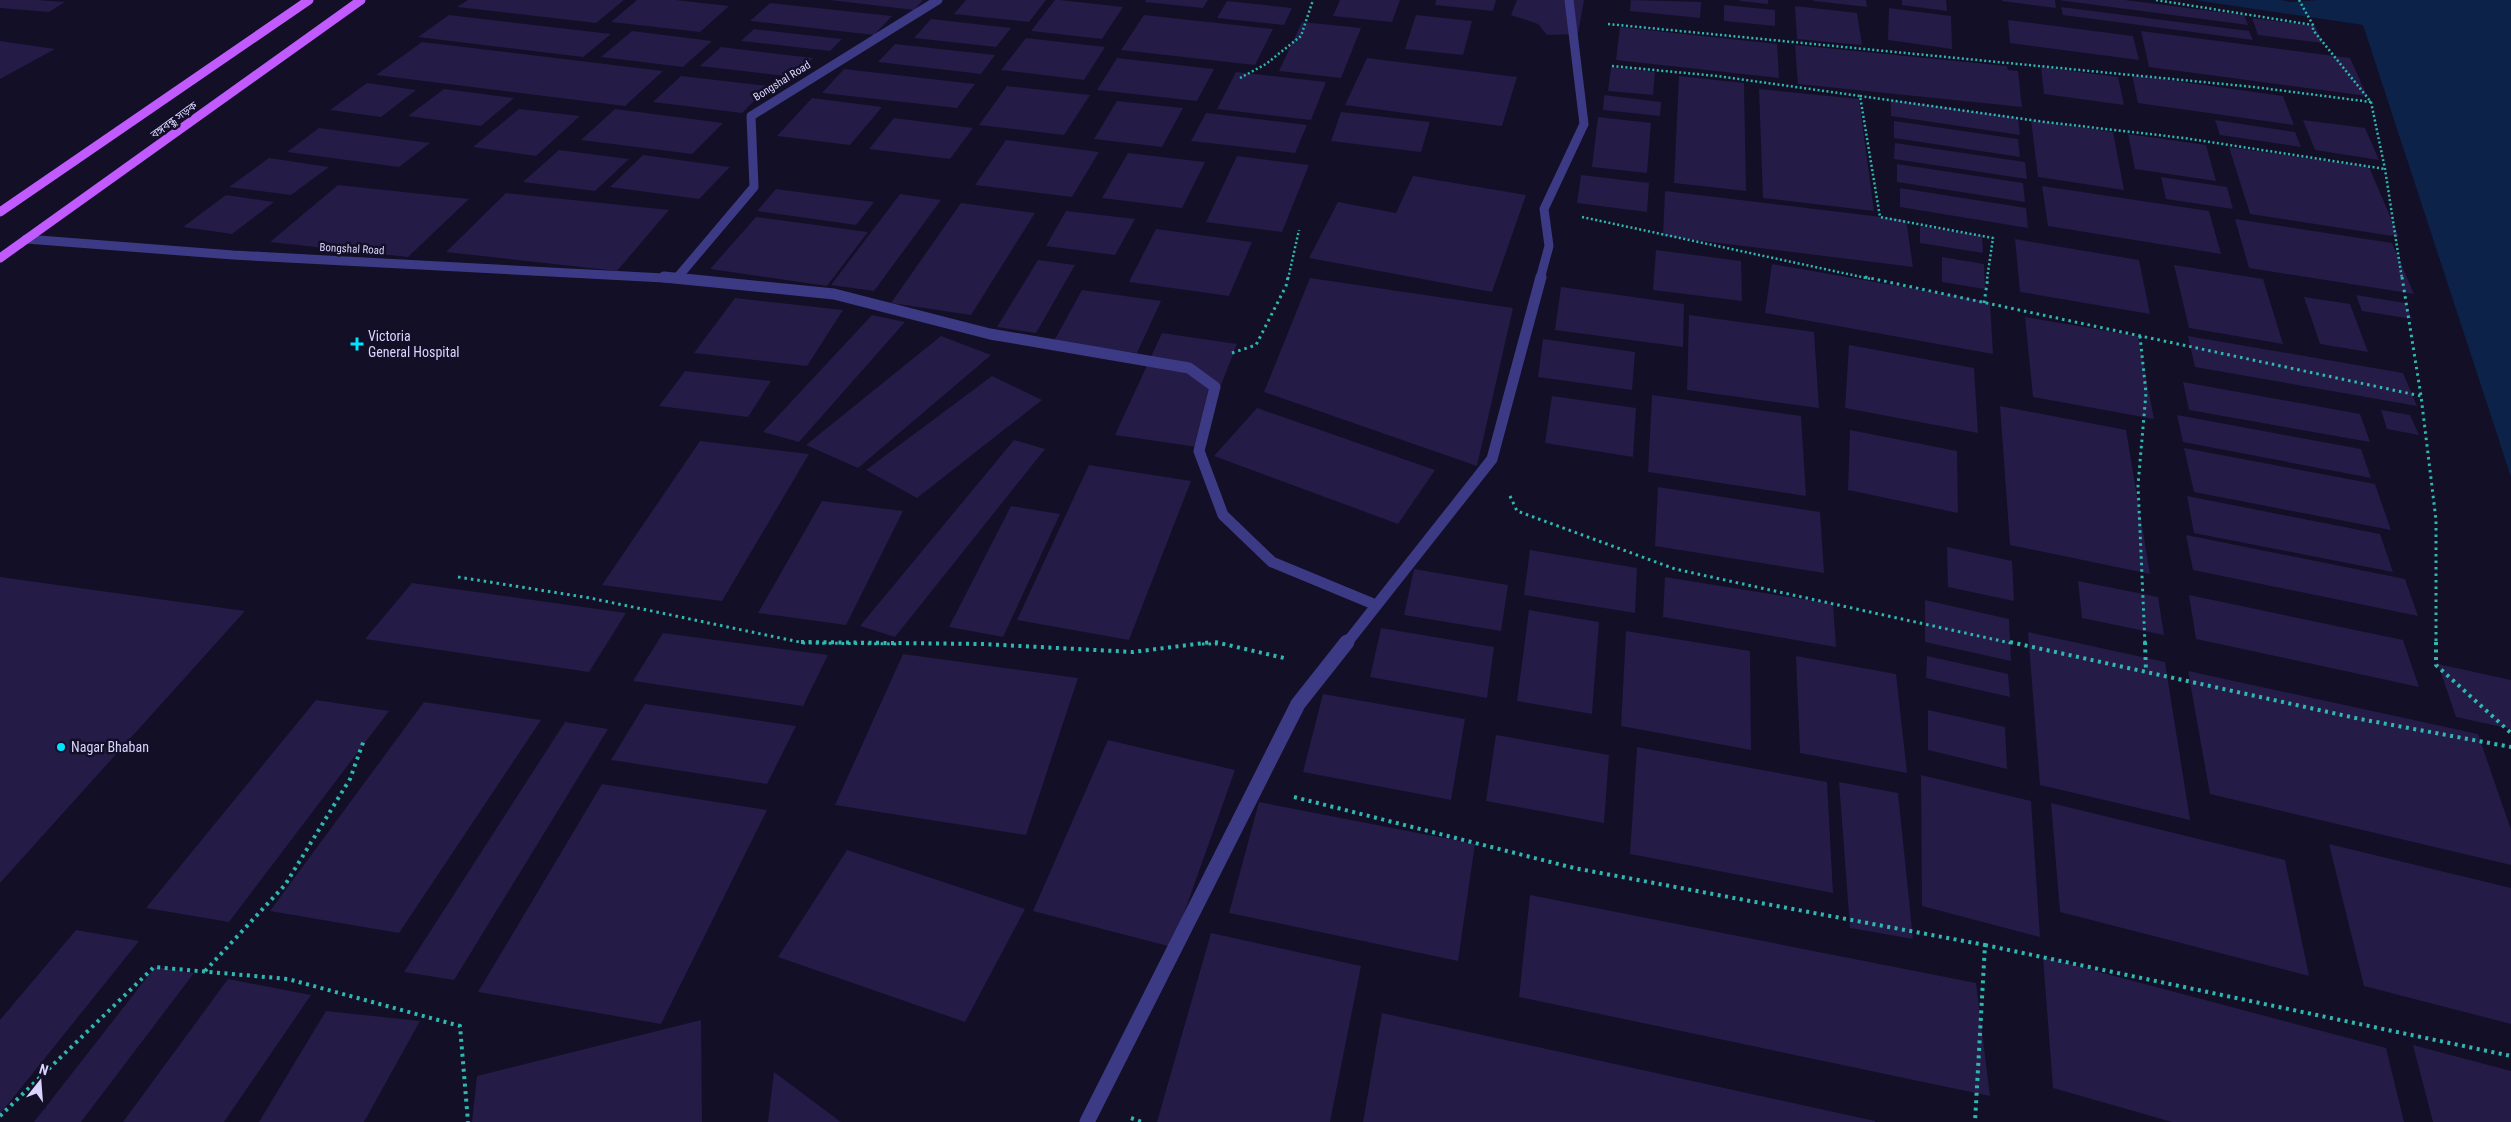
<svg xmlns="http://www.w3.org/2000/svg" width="2511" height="1122" font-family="'Roboto Condensed','Noto Sans Bengali',sans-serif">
<rect width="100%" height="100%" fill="#130f26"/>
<!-- water -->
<path fill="#0c2248" d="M2194,0H2281L2291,2L2319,0H2511V477L2363,25Z"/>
<!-- building -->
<path fill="#241b47" d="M0,0H37L65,2L49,12L0,8Z
M468,0H624L596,23L457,7Z
M637,0H676L729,6L700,32L611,22Z
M830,0H923L914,10Z
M966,0H1046L1029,22L954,14Z
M1055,0H1060L1123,7L1102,39L1031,31Z
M1146,0H1208L1203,8L1145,2Z
M1340,0H1400L1392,22L1333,16Z
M1436,0H1496L1493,11L1435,5Z
M1517,0H1584L1578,34L1547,35L1538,24L1511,15Z
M1631,0L1701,2L1700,18L1630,11Z
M1740,0H1768V4L1740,1Z
M1814,0H1866L1867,7L1814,1Z
M1902,0H1946L1947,11L1902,5Z
M2002,0H2055L2056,8L2002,1Z
M2058,0H2125L2244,15L2248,25Z
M1227,1L1292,8L1284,25L1217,18Z
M770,3L892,16L874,35L750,21Z
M1724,5L1775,10V26L1724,21Z
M1795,6L1857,13L1862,45L1797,39Z
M2061,7L2249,31L2253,40L2063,15Z
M1889,8L1951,16L1952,49L1888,40Z
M449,15L611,34L583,57L418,37Z
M1144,15L1273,29L1255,65L1121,50Z
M1416,15L1472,21L1463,55L1405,49Z
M2252,18L2315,26L2323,43L2258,35Z
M931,19L1011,28L996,47L914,38Z
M2008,20L2133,36L2139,60L2010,43Z
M1302,22L1361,28L1341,78L1279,71Z
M1620,27L1777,44L1779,78L1616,60Z
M754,29L842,39L830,51L741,41Z
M632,31L712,41L683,67L601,57Z
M2141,31L2350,58L2367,96L2149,67Z
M1026,38L1105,47L1084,80L1001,70Z
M0,41L55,49L0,79Z
M422,42L663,71L625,106L376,75Z
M895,44L995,55L981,74L878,62Z
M1795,45L2007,66L2008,70L2018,71L2022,107L1798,84Z
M721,47L813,58L794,77L700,66Z
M1117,58L1214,69L1197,101L1097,90Z
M1367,58L1517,77L1502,126L1345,105Z
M1611,67L1655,72L1653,95L1608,91Z
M2041,67L2118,77L2124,105L2044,94Z
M844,69L975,84L957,108L822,93Z
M1236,72L1326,82L1311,120L1217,109Z
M2132,75L2283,96L2294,125L2138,103Z
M681,76L769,86L742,113L653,102Z
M1679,76L1744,83L1746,191L1674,183Z
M367,83L416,90L381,117L330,110Z
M1007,86L1090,95L1064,135L979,125Z
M444,89L514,98L481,126L408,116Z
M1759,89L1859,99L1874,211L1763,198Z
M1604,95L1661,102L1660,116L1603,110Z
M812,98L882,107L850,145L777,136Z
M1891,100L2018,118L2020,135L1891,116Z
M1117,101L1183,108L1162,147L1094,139Z
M519,109L580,116L536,156L473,147Z
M615,109L723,123L692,154L581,140Z
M1341,112L1430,122L1421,152L1331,141Z
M1206,113L1307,125L1295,153L1191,141Z
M1598,117L1651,123L1647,173L1592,167Z
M894,118L973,128L950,159L869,149Z
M2031,120L2113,132L2124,190L2038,177Z
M2215,120L2295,132L2301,147L2220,135Z
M2303,120L2365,128L2379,160L2315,150Z
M1894,121L2018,139L2020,157L1894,138Z
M319,128L430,143L399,167L287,152Z
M2128,134L2206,145L2216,181L2135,169Z
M1006,140L1099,152L1072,197L975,185Z
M1895,143L2025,162L2027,179L1894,159Z
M2229,147L2369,167L2399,237L2250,214Z
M559,150L629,159L595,191L523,182Z
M1128,153L1205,162L1182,208L1102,198Z
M643,155L730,167L699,199L610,187Z
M1237,156L1309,165L1282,232L1206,222Z
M269,158L329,167L291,195L229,187Z
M1897,164L2023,183L2025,202L1897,182Z
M1581,175L1649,183L1647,212L1577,203Z
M1413,176L1526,195L1492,292L1309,258L1338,202L1396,213Z
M2161,177L2227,187L2233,209L2166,199Z
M338,185L469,199L408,257L270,242Z
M2042,186L2209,211L2221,254L2048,226Z
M1900,188L2026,208L2028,228L1900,207Z
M776,189L874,202L856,225L757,211Z
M1665,191L1906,220L1913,267L1663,236Z
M506,193L669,210L617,271L446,252Z
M900,194L941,200L874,291L831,285Z
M226,195L274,202L232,234L183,227Z
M961,203L1035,213L971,315L891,303Z
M1066,211L1135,219L1115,255L1046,246Z
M756,217L868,232L827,286L710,269Z
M2235,219L2392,243L2414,294L2249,268Z
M1920,226L1982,236L1983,253L1920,243Z
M1156,229L1252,242L1229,296L1129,282Z
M2015,239L2139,260L2150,314L2020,292Z
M1656,250L1741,261L1742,301L1653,290Z
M1942,257L1984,264L1985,289L1942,282Z
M1038,260L1075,265L1036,333L997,327Z
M1772,264L1990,302L1993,354L1765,313Z
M2174,265L2263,279L2283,344L2189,328Z
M1310,278L1513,308L1477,466L1264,392Z
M1561,287L1684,304L1683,347L1555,330Z
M1082,290L1161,301L1137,353L1054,341Z
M2356,295L2405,303L2412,319L2362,311Z
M2304,297L2350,304L2368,352L2320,344Z
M735,298L843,310L807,366L694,353Z
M872,315L905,322L799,442L763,432Z
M1689,315L1814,332L1819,408L1687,390Z
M2025,317L2138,336L2154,419L2033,397Z
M1162,333L1237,344L1197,447L1115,435Z
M941,336L991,355L858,468L806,445Z
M2188,336L2403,373L2417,406L2195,367Z
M1543,339L1635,352L1632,390L1538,377Z
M1849,345L1974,368L1978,433L1845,408Z
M685,371L771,381L748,417L659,406Z
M992,376L1042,400L917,498L866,470Z
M2183,382L2360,414L2370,442L2189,410Z
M1652,395L1801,416L1806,496L1648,472Z
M1552,396L1636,408L1633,457L1545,443Z
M2000,406L2126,430L2150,574L2010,545Z
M1257,408L1435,470L1398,524L1214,456Z
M2381,410L2410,415L2419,435L2387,429Z
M2177,415L2361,449L2371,478L2183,442Z
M1850,430L1957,451L1958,513L1848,490Z
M1014,440L1045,449L895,637L860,626Z
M700,441L809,454L722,601L602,585Z
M2184,448L2375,484L2391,530L2194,492Z
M1089,465L1191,481L1129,640L1017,620Z
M1658,487L1820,512L1824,573L1655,546Z
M2187,496L2380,534L2393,572L2194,533Z
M822,501L903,511L846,625L758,613Z
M1011,506L1060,514L1003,637L949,627Z
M2186,535L2405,579L2418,616L2193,570Z
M1947,547L2012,561L2014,601L1948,587Z
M1530,550L1637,568L1635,613L1524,595Z
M1414,569L1508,585L1501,631L1404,615Z
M0,577L245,611L0,883Z
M1665,577L1833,604L1836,647L1663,617Z
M2078,581L2158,597L2164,635L2082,618Z
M412,583L626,613L589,672L365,639Z
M2189,595L2403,640L2419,687L2196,639Z
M1925,600L2009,619L2011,661L1925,642Z
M1529,610L1599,622L1592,714L1517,701Z
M1381,628L1494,647L1487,698L1370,677Z
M1626,631L1750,651L1751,750L1621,726Z
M2028,632L2165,662L2190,820L2040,785Z
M663,633L828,655L803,706L633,681Z
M903,654L1078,678L1026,835L835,805Z
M1796,656L1896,674L1907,773L1800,753Z
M1927,656L2008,674L2010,697L1926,678Z
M2438,664L2511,680V729L2456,717Z
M2188,671L2478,734L2511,830V865L2210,794Z
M1323,694L1465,719L1451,800L1303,772Z
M316,700L389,711L229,922L146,908Z
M424,702L541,720L399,933L270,911Z
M645,704L796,726L767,784L611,760Z
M1928,710L2005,727L2007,769L1928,750Z
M565,722L608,729L454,980L404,972Z
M1496,735L1609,755L1604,823L1486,801Z
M1108,740L1235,770L1172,947L1033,911Z
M1637,747L1827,782L1833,893L1630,854Z
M1921,775L2031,801L2040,937L1922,906Z
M1839,782L1898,793L1913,939L1850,928Z
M602,784L767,810L661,1024L478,992Z
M1259,802L1475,844L1458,961L1229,913Z
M2051,803L2285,860L2309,976L2060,912Z
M2329,844L2511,888V1024L2364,986Z
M847,850L1025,909L965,1022L778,957Z
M1530,895L1976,983L1990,1096L1519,997Z
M76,930L139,941L0,1114V1020Z
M1211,933L1361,966L1330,1122H1157Z
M2043,957L2386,1048L2404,1122H2172L2053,1088Z
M155,967L194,973L81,1122H34Z
M228,979L311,995L224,1122H123Z
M326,1011L420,1021L364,1122H259Z
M1382,1013L1875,1121V1122H1363Z
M701,1020L702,1122H472L477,1076Z
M2413,1045L2511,1071V1122H2433Z
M774,1072L841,1122H768Z"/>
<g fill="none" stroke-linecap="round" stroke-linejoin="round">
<!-- path-far2 -->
<path stroke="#2fb8b0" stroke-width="2.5" stroke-dasharray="2 2.5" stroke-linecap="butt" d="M2156,0L2313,25
M2299,0L2313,25V30L2371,102L2385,169L2402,279
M1608,24L2254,87L2371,102
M1612,66L1717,76L1860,96L1880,217L1993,238L1987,279
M1240,78L1266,64L1301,36L1313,0
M1860,96L2045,122L2184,138L2385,169
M1582,217L1871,279
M1288,279L1299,230"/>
<!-- path-far1 -->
<path stroke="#2fb8b0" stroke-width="3" stroke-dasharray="2.5 4" stroke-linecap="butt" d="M1865,277L2421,396
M2402,277L2421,396L2436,520V644
M1984,303L1988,277
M2140,336L2146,393L2138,485L2145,644
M1232,353L1256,345L1286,286L1288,277
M1510,496L1517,511L1675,569L2015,644
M458,577L590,598L804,643L900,644
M1202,644H1221"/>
<!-- path -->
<path stroke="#2fb8b0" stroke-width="4" stroke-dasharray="3 4.5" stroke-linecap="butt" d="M801,642L983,644L1133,652L1212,642
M1215,642L1284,658
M2010,642L2360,719L2511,747
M2145,642L2146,672
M2436,642V665L2511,733
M1294,797L1574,868L1985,945L1975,1122
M1985,945L2511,1056
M205,971L285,885L350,779L364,740
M0,1116L154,967L288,979L460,1026L468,1122
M1131,1118L1142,1122"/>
<!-- minor-far2 -->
<path stroke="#3d3a85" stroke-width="9" d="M26,239L233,255L683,279
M677,278L754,187L751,116L938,0
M1540,279L1549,246L1544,209L1584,124L1569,0"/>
<!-- minor-far1 -->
<path stroke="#3d3a85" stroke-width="11" d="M664,277L834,294L990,334L1189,368L1215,387L1199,451L1223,515L1272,562L1376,605
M1346,644L1492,459L1541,277"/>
<!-- minor -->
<path stroke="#3d3a85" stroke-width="15" d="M1087,1122L1298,704L1347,642"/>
<!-- major -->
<path stroke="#c25bff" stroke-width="9" d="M0,212L309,0
M0,258L361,0"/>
</g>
<!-- markers -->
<g fill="#00e5ff" stroke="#130f26" stroke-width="2">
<path d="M354.5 336.5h5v5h5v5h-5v5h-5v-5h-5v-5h5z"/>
<circle cx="61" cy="747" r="5"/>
</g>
<g text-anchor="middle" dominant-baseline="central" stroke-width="5" stroke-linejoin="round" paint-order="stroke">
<!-- far-street labels -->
<g font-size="11" fill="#d9d4ff" stroke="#130f26">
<text transform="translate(782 81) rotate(-32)">Bongshal Road</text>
<text transform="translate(174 120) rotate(-36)">বঙ্গবন্ধু সড়ক</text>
<text transform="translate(352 249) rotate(3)">Bongshal Road</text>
</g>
<!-- poi labels -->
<g font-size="14" fill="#d9d4ff" stroke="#130f26" text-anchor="start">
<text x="368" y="336">Victoria<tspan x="368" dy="16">General Hospital</tspan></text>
<text x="71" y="747">Nagar Bhaban</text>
</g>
</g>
<!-- north arrow -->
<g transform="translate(40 1082) rotate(17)" stroke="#130f26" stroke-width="4" paint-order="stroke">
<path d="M0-4L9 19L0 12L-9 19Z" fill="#d9d4ff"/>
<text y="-8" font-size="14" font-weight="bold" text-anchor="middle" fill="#d9d4ff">N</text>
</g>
</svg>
